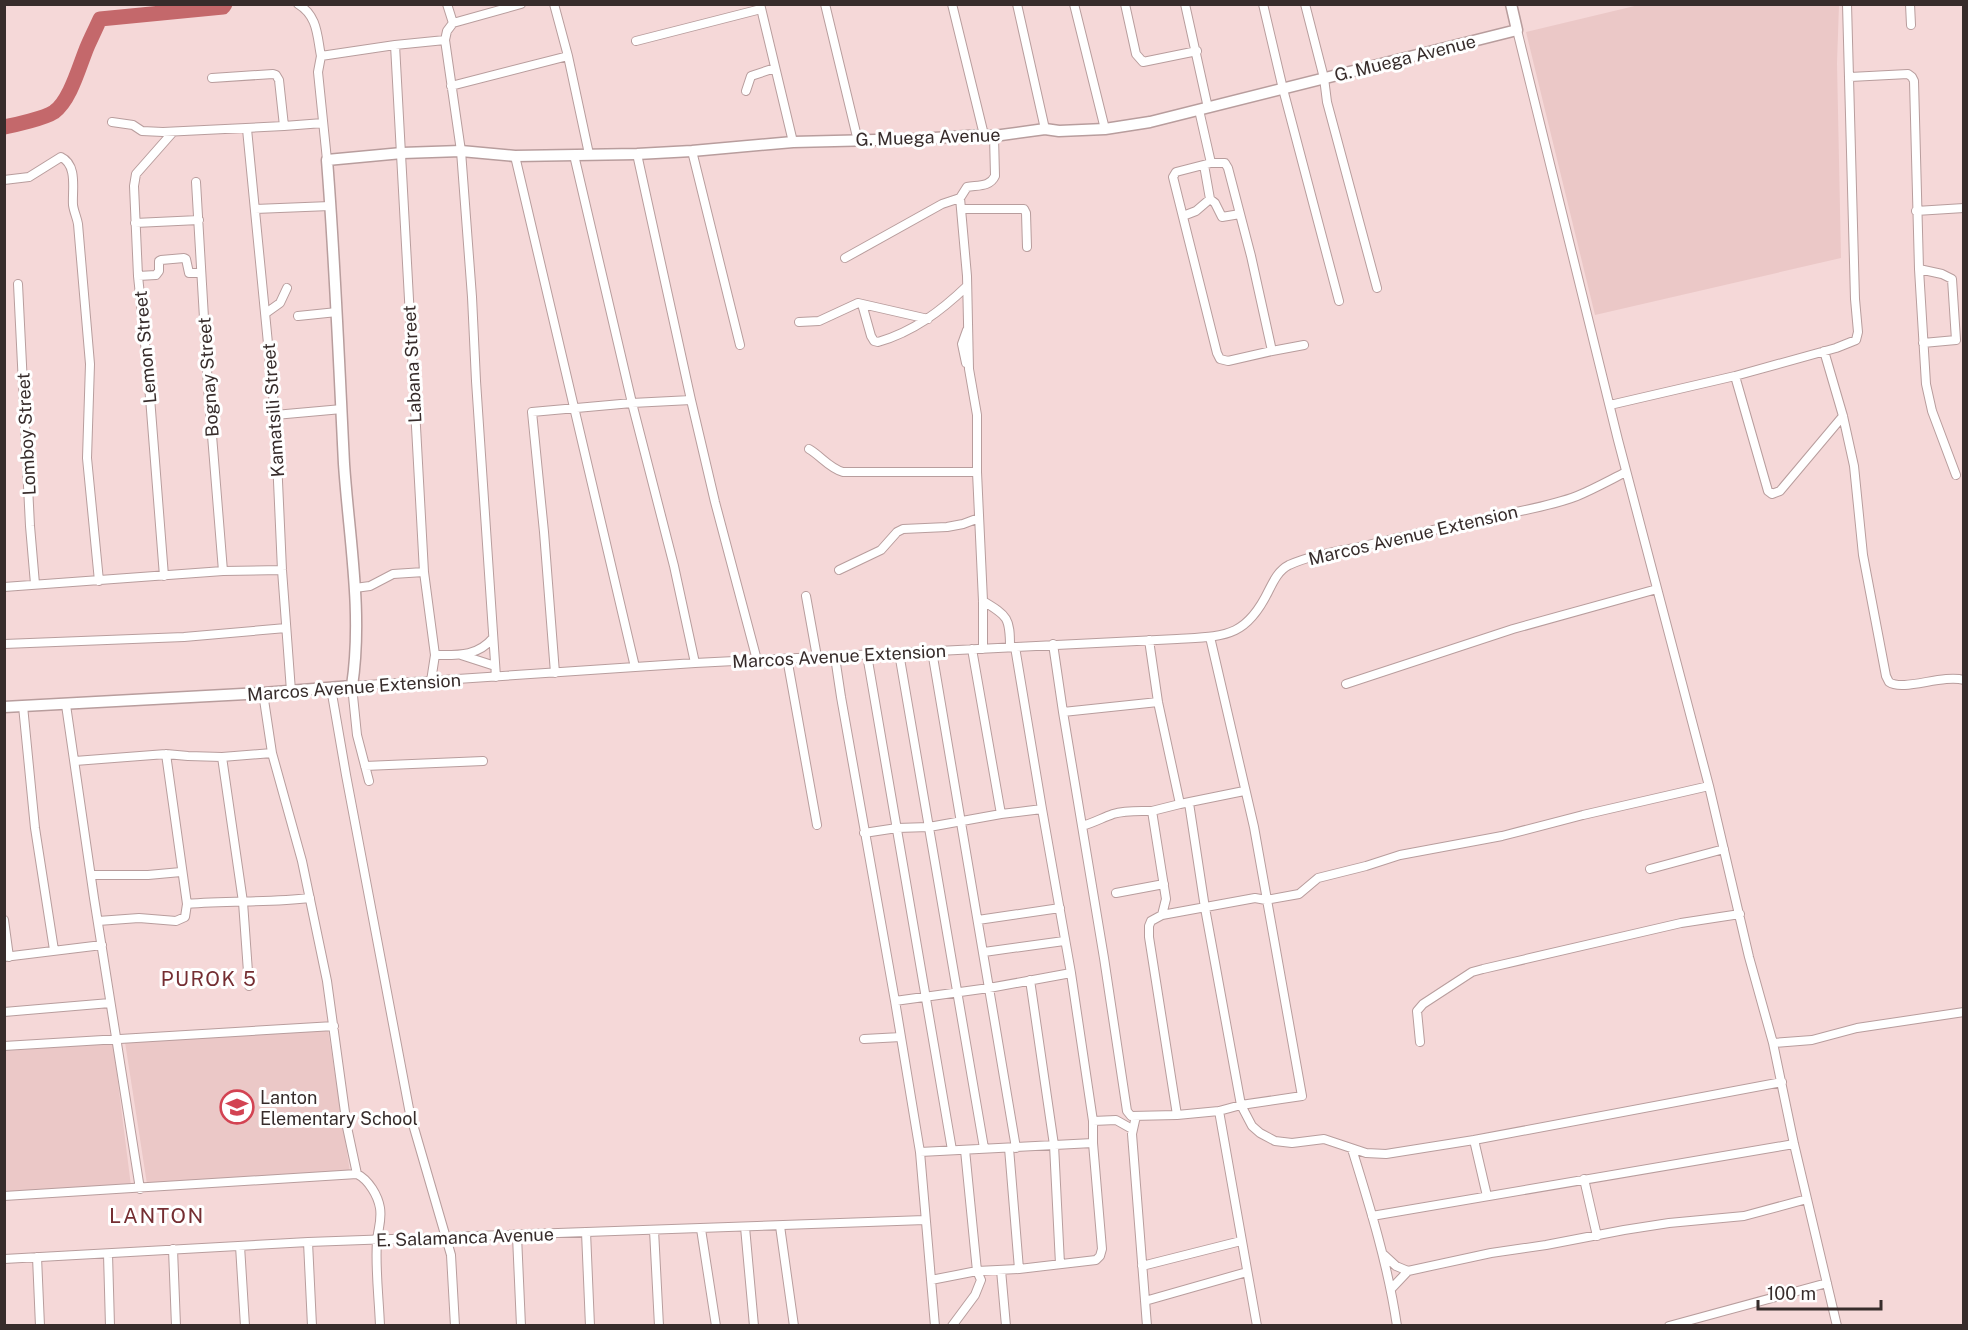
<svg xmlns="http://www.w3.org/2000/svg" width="1968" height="1330" font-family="'Public Sans',sans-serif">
<rect width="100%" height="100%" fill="#f5d8d8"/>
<!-- built -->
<path fill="#ebc8c7" d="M1643,4L1839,5L1837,63L1841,258L1595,315L1526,32Z
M328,1029L350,1172L147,1184L125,1042Z
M113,1043L131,1186L5,1193V1051Z"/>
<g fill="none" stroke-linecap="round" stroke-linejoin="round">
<!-- river -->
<path stroke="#c4686b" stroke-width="15" d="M4,127C15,125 45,118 54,112C71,100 80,63 88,45C92,36 96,28 100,19L223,7L225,4"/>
<!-- minor casing -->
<g stroke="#b89d9d" stroke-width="10">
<path id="minor" d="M298,4C318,16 317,36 321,56
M447,4L453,23
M554,4L568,56L589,154
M760,4L793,142
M825,4L858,141
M952,4L984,135
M1017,4L1045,129
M1074,4L1105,129
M1125,4L1136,54L1143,62L1197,51
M1185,4L1208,108
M1263,4L1283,89L1339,301
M1305,4L1324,78L1327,102L1377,288
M1910,4L1911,25
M1517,30L1618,440L1709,786L1749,957L1773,1043L1794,1144L1837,1326
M445,40L461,151L472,297L476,381L496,677
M636,41L761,9
M395,45L424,572L435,655L431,681
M1850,77L1908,74L1912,77L1914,81L1919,269L1926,384L1932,411L1956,475
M212,78L273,74L276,75L279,80L284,126L323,123
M451,86L568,56
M746,91L751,76L775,68
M1199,110L1211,163H1225L1228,168L1251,256L1272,351L1228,361L1220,359L1217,353L1173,177L1176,172L1211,163
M112,122L133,125L142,131L163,132L284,126
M247,129L275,415L282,570L291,691
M994,136L995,176C990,187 978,185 967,187L960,198L961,209H1024L1026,213L1027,247
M692,151L740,345
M637,154L691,400L715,502L757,660
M574,155L632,403L674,566L695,663
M515,156L635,667
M327,160L318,72L321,56L395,45L445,40L447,31L453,23L521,4
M1204,165L1210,199
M4,180L29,177L61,157C78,165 72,190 73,205C74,212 77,218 78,224L90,364L87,458L99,581
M196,182L208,386L223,571
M255,209L330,206
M961,209L967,276L969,369L977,415V472L983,601V649
M1916,211L1964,208
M1183,216L1196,211L1210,199L1215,203L1222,217L1240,214
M135,223L199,220
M845,258L942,204L960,198
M1919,269L1942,274L1952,279L1956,340L1923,343
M138,276L156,275L159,271V261L161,260L184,258L186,259L189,273H201
M18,284L30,526L35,584
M862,304L871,336L874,341L878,342C913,332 941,311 967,286
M266,313L280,303L287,288
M298,316L337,312
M799,322L819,321L858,303L928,319
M1272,351L1304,345
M1824,351L1843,416L1854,466L1863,555L1886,676L1889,682C1903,692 1942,674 1964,680
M966,363L962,344L967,330
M1735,376L1768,491L1772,494L1780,491L1843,416
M1610,405L1735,376L1836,348L1856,340L1858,332L1855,299L1847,4
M275,415L342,409
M809,449C821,456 829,468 843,472H977
M839,570L881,550L897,532L903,529L947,527L963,524L979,518
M164,576L148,372L138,276L134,186L136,174L173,132
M4,587L223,571L282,570
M355,588L370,586L393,574L424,572
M806,596L817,657
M983,601C1008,616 1010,618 1010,647
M1149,640L1158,702L1180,804L1244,791
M4,644L184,637L286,628
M1053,644L1063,712L1104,958L1127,1111L1131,1116L1177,1115L1219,1111L1241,1105L1302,1096L1254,827L1210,637
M972,649L1001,814
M932,651L1016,1148
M899,653L984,1148
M435,655C457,655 477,657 493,638
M461,655L495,666
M867,655L952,1150
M835,657L841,697L895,1001L920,1152L935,1326
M787,658L817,825
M555,673L544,532L532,412L632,403L691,400
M1346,684L1513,629L1657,589
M331,688L346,775L410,1114L451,1255L455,1326
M263,693L272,753L302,861L327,981L347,1127L357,1174C369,1180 378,1196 380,1208C382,1220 378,1229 377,1241C375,1268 379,1298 380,1326
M66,705L94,898L140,1189
M23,706L35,828L54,950
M1063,712L1158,702
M166,754L187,904C228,900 269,903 310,898
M75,761L166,754L188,756L222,757
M365,766L483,761
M369,781L357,735L352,686L695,663L1177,639C1225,636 1246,638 1269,590C1274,580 1279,570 1289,565C1313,554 1342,551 1368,545C1414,534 1460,524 1506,514C1530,509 1554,505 1577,496C1594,489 1610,480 1626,472
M1189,803L1205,908L1241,1105L1252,1126L1260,1133L1275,1141L1292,1143L1324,1139L1366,1153L1386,1154L1474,1140L1782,1082
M1082,826C1093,823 1102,818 1113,814C1126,810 1139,811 1152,811
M864,833L897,828L929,827L1001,814L1042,809
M1650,869L1724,849
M91,875H148L181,872
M1116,893L1164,884
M1162,915L1166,899L1152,811L1180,804
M4,920L9,957
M978,920L1060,908
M98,921L139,918L176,921L185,917L187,904
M984,952L1064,941
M4,957L102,945
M1030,980L1054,1145L1060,1264
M249,986L243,902L222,757L272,753
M895,1001L989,988L1071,973
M4,1012L110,1003
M864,1039L901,1037
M1420,1042L1417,1011L1423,1004L1472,972L1483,969L1681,923L1740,914
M1773,1043L1812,1040L1857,1028L1964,1012
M4,1046L334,1026
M1219,1111L1257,1326
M1177,1115L1149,937V926L1151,921L1162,915L1255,898L1266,900L1299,894L1318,878L1366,866L1400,855L1502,836L1583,815L1709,786
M1136,1116L1132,1134L1147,1326
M1093,1121L1116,1120L1132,1129
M1474,1140L1487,1196
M1009,1148L1019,1269
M1352,1149C1370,1207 1388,1265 1397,1326
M920,1152L1093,1143
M1584,1179L1597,1236
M4,1196L357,1174
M1372,1216L1794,1144
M780,1226L794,1326
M745,1227L754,1326
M701,1229L716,1326
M654,1230L659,1326
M586,1232L590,1326
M517,1236L521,1326
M308,1242L312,1326
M240,1246L245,1326
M173,1249L176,1326
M108,1254L110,1326
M1384,1255L1396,1266L1408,1271
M37,1257L40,1326
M4,1259L308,1242L925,1220
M1142,1266L1241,1241
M1001,1270L1006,1326
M931,1280L977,1271L1019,1269L1096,1260L1100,1256L1102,1249L1093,1143V1121L1071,973L1042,809L1015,647
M1391,1289L1408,1271L1491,1253L1546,1245L1624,1230L1669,1223L1744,1216L1807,1199
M1145,1301L1247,1272
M952,1326L975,1295L981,1280L977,1271L965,1150
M1669,1326L1827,1283"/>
</g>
<!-- tertiary casing -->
<g stroke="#b89d9d" stroke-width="13">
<path id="tertiary" d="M4,707L263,693L352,686C363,612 349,538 344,464C339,363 335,261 327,160L402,153L461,151L515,156L637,154L692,151L793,142L917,139L984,135L994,136L1045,129L1059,131L1105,129L1150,122L1517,30L1511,4"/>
</g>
<!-- minor -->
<use href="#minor" stroke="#fff" stroke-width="8"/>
<!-- tertiary -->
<use href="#tertiary" stroke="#fff" stroke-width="10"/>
</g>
<!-- icons -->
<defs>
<g id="school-ring" transform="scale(1.725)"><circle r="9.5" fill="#fff" stroke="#d34352" stroke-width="1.5"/><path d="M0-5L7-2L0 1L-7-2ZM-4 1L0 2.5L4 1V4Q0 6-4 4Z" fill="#d34352"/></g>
</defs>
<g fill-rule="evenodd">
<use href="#school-ring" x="237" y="1107"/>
</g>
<g text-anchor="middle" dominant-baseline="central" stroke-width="6" stroke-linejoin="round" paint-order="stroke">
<!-- street labels -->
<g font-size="18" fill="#372c2b" stroke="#fff">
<text transform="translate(1405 58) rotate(-14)">G. Muega Avenue</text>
<text transform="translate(928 137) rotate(-2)">G. Muega Avenue</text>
<text transform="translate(145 347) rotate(-95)">Lemon Street</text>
<text transform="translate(412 364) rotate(-93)">Labana Street</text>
<text transform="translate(208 377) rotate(-94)">Bognay Street</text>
<text transform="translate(273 410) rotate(-94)">Kamatsili Street</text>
<text transform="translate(26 434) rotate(-93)">Lomboy Street</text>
<text transform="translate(1413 535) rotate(-13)">Marcos Avenue Extension</text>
<text transform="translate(839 656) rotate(-3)">Marcos Avenue Extension</text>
<text transform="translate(354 687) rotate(-4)">Marcos Avenue Extension</text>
<text transform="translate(465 1237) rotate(-2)">E. Salamanca Avenue</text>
</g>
<!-- poi labels -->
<g font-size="18" fill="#372c2b" stroke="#fff" text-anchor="start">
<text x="260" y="1097">Lanton<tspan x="260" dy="21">Elementary School</tspan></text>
</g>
<!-- neighbourhood labels -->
<g font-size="20" letter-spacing="1.5" fill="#752e32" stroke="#fff">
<text x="209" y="979">PUROK 5</text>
</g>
<!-- quarter labels -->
<g font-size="21" letter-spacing="1.5" fill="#752e32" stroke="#fff">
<text x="157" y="1215">LANTON</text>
</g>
</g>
<!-- border -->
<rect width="1968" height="1330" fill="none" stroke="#372c2b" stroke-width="12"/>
<!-- scale -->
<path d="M1758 1300v9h123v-9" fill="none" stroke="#372c2b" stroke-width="3"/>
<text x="1767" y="1300" font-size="18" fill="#372c2b" stroke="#ffffff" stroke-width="4.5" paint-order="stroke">100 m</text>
</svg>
